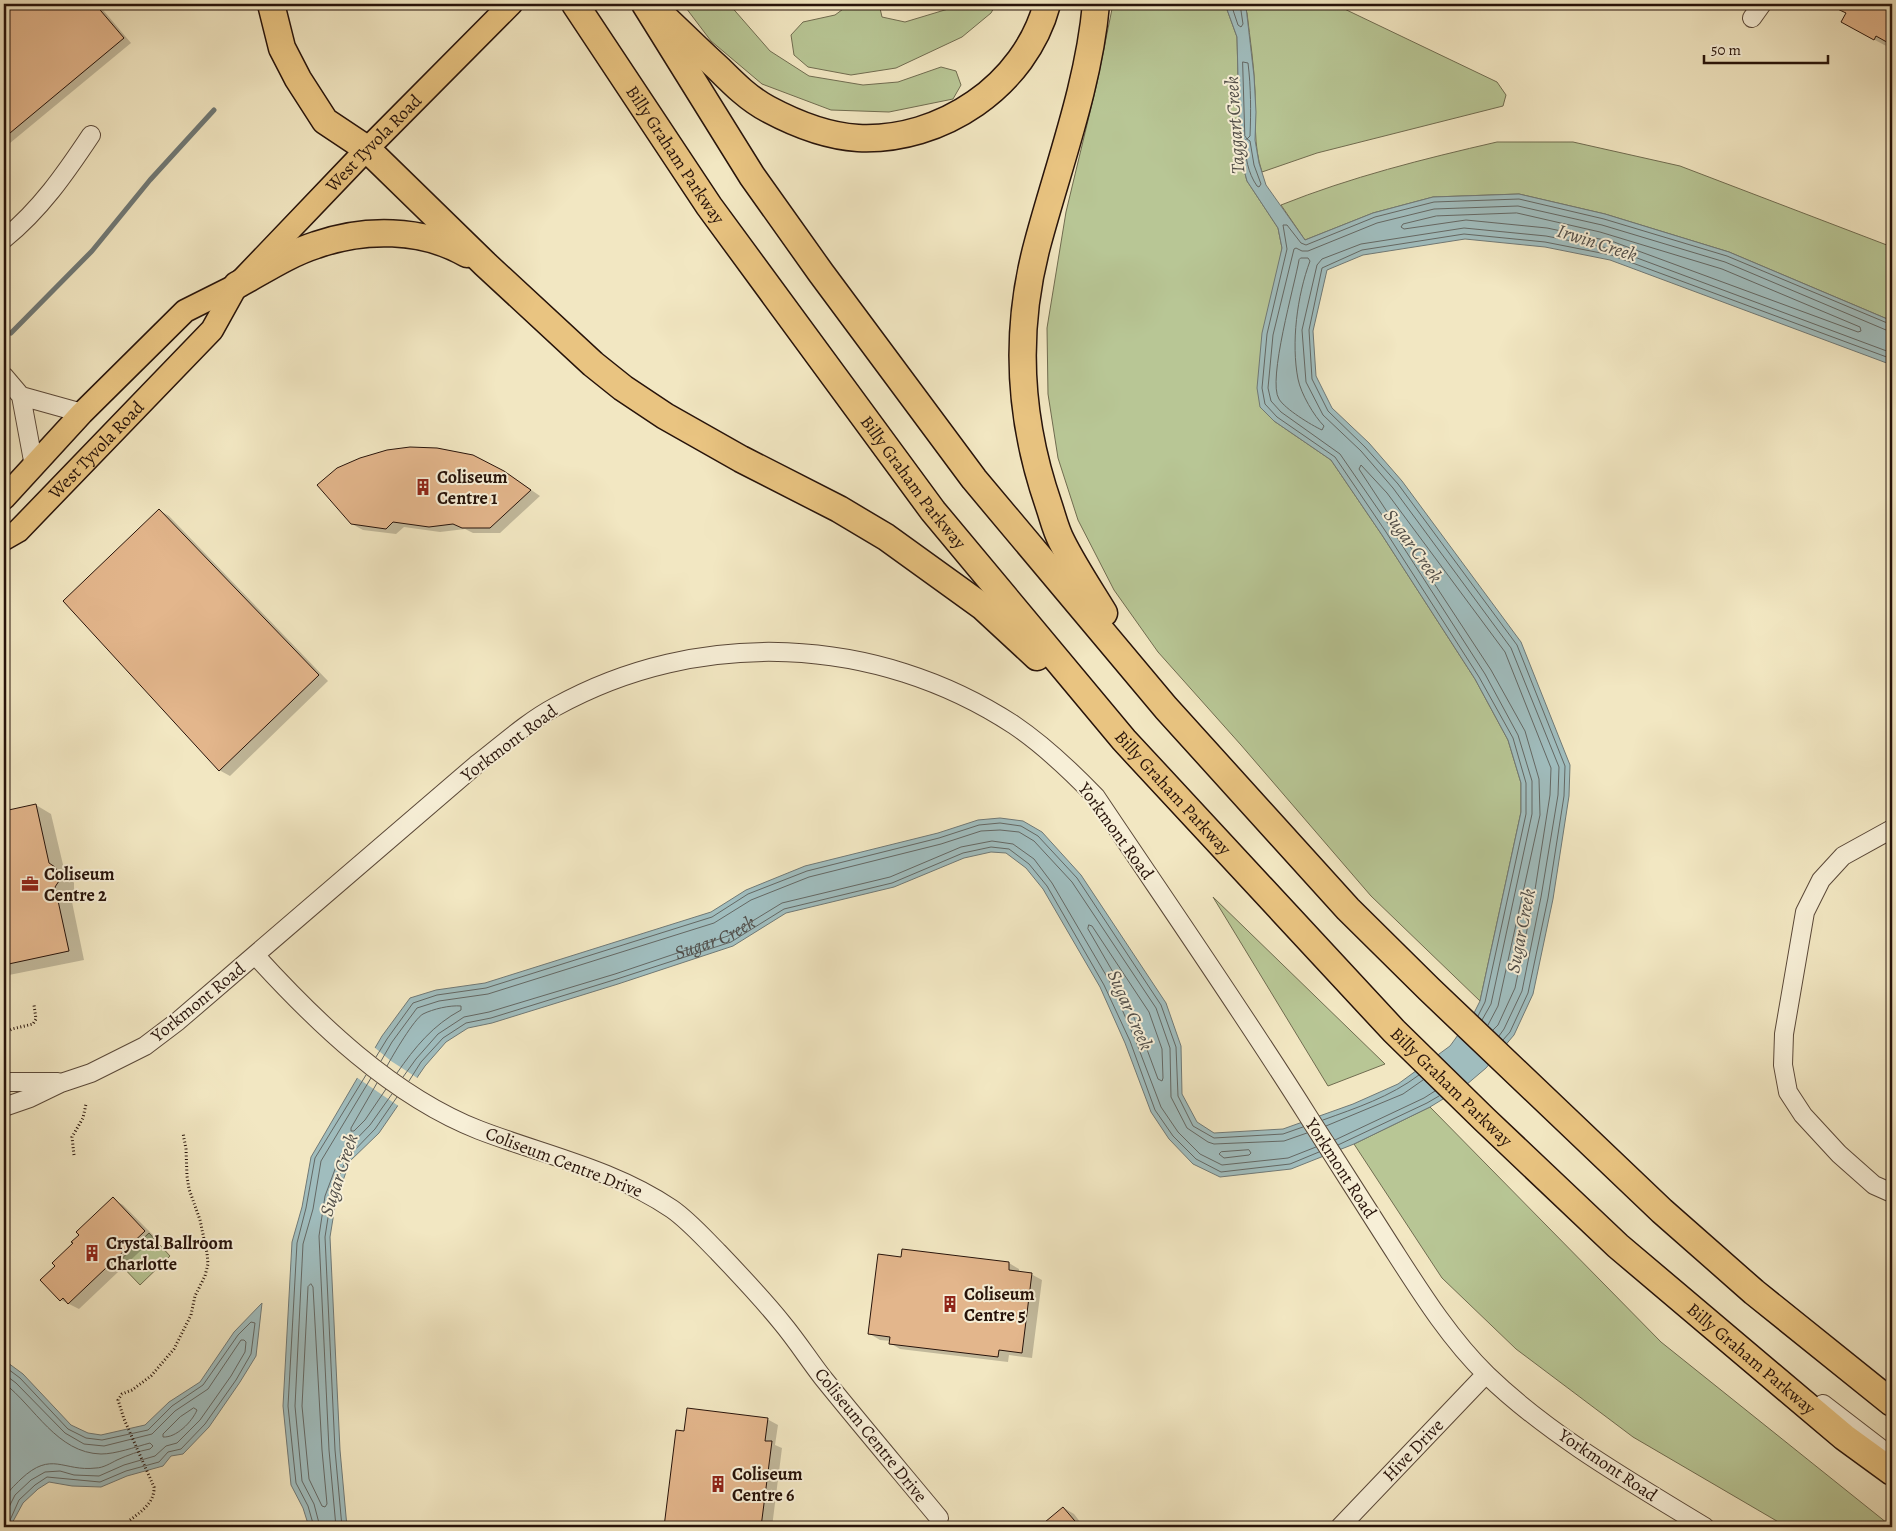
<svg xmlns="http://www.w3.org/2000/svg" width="1896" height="1531" font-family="Alegreya,serif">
<rect width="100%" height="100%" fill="#f2e7c2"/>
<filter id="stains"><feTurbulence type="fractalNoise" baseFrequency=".004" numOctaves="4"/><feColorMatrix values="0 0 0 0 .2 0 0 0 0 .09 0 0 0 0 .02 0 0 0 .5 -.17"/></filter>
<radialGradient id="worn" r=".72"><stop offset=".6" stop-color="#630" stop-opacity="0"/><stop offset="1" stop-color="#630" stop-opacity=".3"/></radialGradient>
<!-- green -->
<path fill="#b8c695" stroke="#706c50" d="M683,4H729L770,51L809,76L863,85L898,82L941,67L956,71L961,85L953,99L889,112L831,110L762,84L711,41Z
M850,4H879L882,17L905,22L958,6L959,4H996L991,13L962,37L896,68L851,75L808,67L794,55L791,35L803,22L835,15Z
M1113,4H1225L1237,37L1240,155L1247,181L1278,228L1282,248L1280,260L1274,421L1331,460L1382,535L1475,679L1508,740L1521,783V812L1480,1001L1371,896L1241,745L1158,652L1114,590L1078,520L1058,458L1048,394L1047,328L1066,212L1097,83Z
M1243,4H1334L1497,82L1506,95L1503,106L1317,153L1262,172C1253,145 1256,119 1255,91C1254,65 1250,39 1247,13Z
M1497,142H1573L1680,166L1892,247V321L1729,252L1605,214L1519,194L1433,197L1373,213L1305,240L1281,205C1351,177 1423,159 1497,142Z
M1213,897L1385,1064L1328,1086Z
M1430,1107L1661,1342L1892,1527H1787L1633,1437L1516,1349L1442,1278L1354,1144Z
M149,1233L170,1256L140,1285L118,1262Z"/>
<!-- water -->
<path fill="#a0bdbe" stroke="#707976" d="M1225,4H1243L1246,7L1254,76L1256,112L1255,140L1259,163L1266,185L1305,240L1373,213L1433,197L1519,194L1605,214L1729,252L1892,321V365L1610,260L1545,247L1465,239L1363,255L1327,270L1313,331L1316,376L1332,408L1369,443L1402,481L1521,642L1570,765L1569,796L1553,899L1533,994L1514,1035L1486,1068L1466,1085L1430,1107L1354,1144L1291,1169L1220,1177L1193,1164L1169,1139L1151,1112L1125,1043L1100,987L1043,889L1026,868L1006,853L991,852L964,858L894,887L786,913L733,946L618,984L492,1023L468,1028L446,1042L425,1066L379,1133L350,1161L336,1200L330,1237L340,1450L347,1527H309L303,1508L291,1485L283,1406L292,1242L302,1207L311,1157L382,1036L410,998L436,990L485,983L711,912L746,890L805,866L938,833L978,820L1000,818L1023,821L1042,832L1081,875L1166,1003L1181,1046L1182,1094L1197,1122L1214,1133L1283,1129L1353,1104L1398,1084L1450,1046L1474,1013L1480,1001L1521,812V783L1508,740L1475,679L1382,535L1331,460L1274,421L1260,407L1257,388L1262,333L1282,248L1278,228L1247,181L1240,155L1237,37Z
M262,1303L256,1356L240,1382L209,1427L183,1454L171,1456L163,1466L127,1476L101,1487L72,1486L49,1482L38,1489L23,1503L10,1527H4V1360L23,1374L71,1425L88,1433L101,1435L145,1425L169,1402L200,1382L234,1332Z"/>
<!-- pier -->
<path fill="#f2e7c2" d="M374,1047L391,1061L419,1079L400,1107L356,1077Z"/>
<!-- shadow -->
<path fill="#0003" d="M4,4H98L131,43L4,148Z
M1847,4H1892V44L1890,48L1858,31L1847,13L1843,11Z
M514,478L540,496L500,533H473L465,529L440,532L404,527L396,534L363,530L352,524Z
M159,510L169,516L328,681L230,776L219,770Z
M36,805L51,814L65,873L71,877L74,883V891L71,897L84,960L4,976V812Z
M113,1199L123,1205L155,1237L79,1309L61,1300L56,1266L80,1235Z
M903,1250L1009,1263L1019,1269V1273L1031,1274L1042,1280L1032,1358L1009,1355L1008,1362L900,1349L890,1343V1341L880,1340L870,1334L902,1258Z
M767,1419L778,1425L775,1445L782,1448L772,1527H665L677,1431L685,1432Z
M1064,1508L1074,1514L1084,1527H1041Z"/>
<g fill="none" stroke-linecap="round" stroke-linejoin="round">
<!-- shore -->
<g stroke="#646864" stroke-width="1">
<path d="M1231,4L1238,25L1241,27L1243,24L1240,4"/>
<path d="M1243,62L1248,63C1251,87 1251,112 1250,136L1247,139L1245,136Z"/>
<path d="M1247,139L1250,141L1254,165L1261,184L1259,187L1257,186C1248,173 1245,157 1245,141Z"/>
<path d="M1517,213L1600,232L1722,269L1860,327L1861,331L1858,332L1614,242L1547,228L1466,220L1404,229L1401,227L1403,224L1436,216Z"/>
<path d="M1301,258H1308L1310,261C1297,296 1291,343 1298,379C1301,394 1314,416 1324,426L1322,430C1311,425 1285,409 1279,399C1267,381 1295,284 1299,260Z"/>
<path d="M1089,925L1092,926L1149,1012L1162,1049L1163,1078L1162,1081L1158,1079L1142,1036L1117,979L1088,929Z"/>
<path d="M1478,1016L1485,1002L1526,814V783L1513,738L1479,677L1386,532L1335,457L1277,417L1265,404L1262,388L1267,334L1287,249L1283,225H1287L1301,243L1306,245L1375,217L1434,202L1519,199L1604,219L1727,256L1892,325"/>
<path d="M1482,1020L1491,1004L1532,814V781L1518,735L1485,674L1391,528L1340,454L1281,412L1271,401L1268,388L1273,335L1294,249L1296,248L1302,251H1308L1377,223L1434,209L1518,206L1602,225L1725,262L1886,330L1892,331"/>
<path d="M1488,1025L1498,1006L1540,815L1539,779L1525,731L1491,670L1359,469L1361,465L1387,493L1505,652L1551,768L1550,795L1534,896L1515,988L1498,1025L1493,1030"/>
<path d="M1499,1036L1504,1029L1522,991L1541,897L1558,795L1559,767L1511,648L1393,488L1361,451L1323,415L1306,382L1302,330L1317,265L1322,259L1361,244L1464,228L1546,236L1613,249L1892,353"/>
<path d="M1503,1040L1510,1032L1528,993L1548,898L1564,796L1565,766L1517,645L1398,484L1365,447L1328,411L1312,379L1309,330L1322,268L1362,250L1464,234L1545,242L1611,255L1892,359"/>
<path d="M376,1057L387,1039L413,1003L437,995L486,988L712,917L748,894L807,871L939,838L979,825L1000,823L1021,826L1038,836L1077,878L1161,1005L1176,1047L1178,1096L1193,1126L1214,1138L1283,1134L1303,1127"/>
<path d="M381,1061L392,1042L417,1008L439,1001L488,994L714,923L751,900L809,877L941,844L981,831L1000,830L1019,832L1034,841L1072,882L1156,1008L1170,1048L1171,1097L1187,1128L1208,1142L1214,1144L1284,1141L1307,1133"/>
<path d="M387,1066C393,1055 414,1019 423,1014C433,1009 450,1005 461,1006V1010C433,1025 415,1047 397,1073"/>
<path id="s1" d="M403,1077L416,1059L438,1034L464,1017L489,1012L615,974L728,936L782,903L890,877L961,847L992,841L1013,844L1034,859L1052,883L1110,982L1135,1039L1161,1107L1178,1132L1200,1154L1222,1165L1288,1158L1316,1147"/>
<path d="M409,1081L421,1062L443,1038L466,1023L491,1018L617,979L731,942L784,909L892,883L963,853L991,847L1009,849L1029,864L1047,886L1104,985L1130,1041L1155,1110L1173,1136L1196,1159L1221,1172L1290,1164L1319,1152"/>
<path d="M377,1083L351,1128V1131H354L365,1120L386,1089"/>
<path d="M1323,1120C1356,1108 1390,1097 1419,1075"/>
<path d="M1326,1126L1403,1094L1423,1080"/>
<path d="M1335,1140L1424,1098L1435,1091"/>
<path d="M1338,1145L1427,1103L1439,1096"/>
<path d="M1249,1150L1251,1153L1249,1155L1224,1158L1219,1154L1221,1152Z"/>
<path d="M311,1284L313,1287L322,1450L327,1504L325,1507L322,1506L309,1479L302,1406L308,1287Z"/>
<path d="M4,1366L20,1378L68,1429L86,1438L102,1440L148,1430L172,1406L203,1385L238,1335L251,1322L255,1323L251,1354L236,1380L205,1424L181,1449L168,1452L159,1462L126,1471L100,1482L47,1477L35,1485L19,1500L7,1527"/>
<path d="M4,1374L16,1383L65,1433L84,1444L104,1446L152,1434L175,1411L208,1389L241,1340H244L246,1342L245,1352L231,1376L200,1420L177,1443L166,1446L155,1456L124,1465L99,1476L74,1475L60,1471L45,1472L31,1480L15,1495L4,1517"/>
<path d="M4,1383C35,1407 57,1453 101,1454C116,1454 135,1447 150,1443L153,1446L150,1449C139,1451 128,1455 117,1460C111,1463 103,1468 96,1468C63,1472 52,1450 21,1479C14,1486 8,1491 4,1500"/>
<path d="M194,1408L197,1410C192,1422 176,1438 163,1437V1434L180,1417Z"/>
<path d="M314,1527L308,1506L296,1483L288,1406L297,1243L306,1208L315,1158L366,1075"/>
<path d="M320,1527L314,1504L302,1481L295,1406L303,1244L313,1209L321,1161L371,1078"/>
<path d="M336,1527L329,1450L319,1236L325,1196L340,1156L370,1125L392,1094"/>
<path d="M342,1527L335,1450L325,1237L331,1198L346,1159L375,1129L397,1097"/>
</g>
<!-- stream -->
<path stroke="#707976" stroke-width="5" d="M11,333L92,251L150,180L214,110"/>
</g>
<!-- building -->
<path fill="#e3b68c" stroke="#27130a" d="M4,4H95L124,38L4,138Z
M1827,4H1892V45L1876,36L1874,40L1841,22L1846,13Z
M410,447L437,448L473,455L504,471L531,490L490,528H462L453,524L429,527L393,522L386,529L351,524L317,485L337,468L360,458L387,450Z
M159,509L319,675L219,771L63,601Z
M36,804L49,863L55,867L59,873V881L55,887L69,951L4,965V811Z
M113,1197L145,1231L68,1304L63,1298L60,1301L40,1280L55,1266L52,1263L73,1243L71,1242L79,1235L76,1232Z
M902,1249L1009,1262V1270L1032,1273L1022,1353L999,1350L998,1357L889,1344L890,1337L868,1334L878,1254L901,1257Z
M687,1408L768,1418L765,1441H772L761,1527H664L676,1430L684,1431Z
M1063,1507L1080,1527H1039Z"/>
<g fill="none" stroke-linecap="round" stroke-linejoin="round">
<!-- minor casing -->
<g stroke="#5a4838" stroke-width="20">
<path id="minor" d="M1752,18L1762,4
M4,239C40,210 65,174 91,135
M4,376L21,396L34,466
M21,396L82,413
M1892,829L1843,856L1821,880L1805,912L1784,1034L1783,1065L1788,1092L1803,1115L1839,1154L1874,1185L1892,1193
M255,955C316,1022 392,1096 479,1130C544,1155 613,1169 672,1209C689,1221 703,1237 718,1252C740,1275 762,1298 782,1323C797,1341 809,1360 823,1378C861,1425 900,1471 939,1518
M4,1082H58
M4,1107L30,1098L61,1083L91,1073L145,1046L178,1021L476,765C502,745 527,722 555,707C699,627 877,635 1014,725C1045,746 1071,771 1096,797C1167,903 1240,1008 1308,1116C1335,1159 1362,1200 1389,1243C1418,1288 1448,1337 1487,1375C1549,1435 1631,1482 1705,1527
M1823,1404L1888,1454
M1340,1527L1486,1374"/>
</g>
<!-- major casing -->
<g stroke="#27130a" stroke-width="25">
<g id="major">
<path d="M4,498L82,413L185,311L237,285"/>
<path id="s2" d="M4,539L18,531L212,330L237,285L367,149L511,4"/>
</g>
</g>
<!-- highway casing -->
<g stroke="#27130a" stroke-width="29">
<g id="highway">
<path d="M271,4L282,48L298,79L325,121L367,149L485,264L593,364L623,388L665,416L741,459L839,509L886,537L983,607L1037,657"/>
<path id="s3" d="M575,4L709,206L933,511L1124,740L1394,1031L1484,1119L1618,1246L1844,1437L1892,1472"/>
<path d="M645,4L752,176L821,273L974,479L1166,708L1348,909L1429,989L1662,1211L1754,1292L1892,1403"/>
<path d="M1096,4C1089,84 1059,164 1038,242C1014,330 1019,420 1049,506C1053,518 1056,531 1062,542C1074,566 1090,590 1104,613"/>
<path d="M664,17C682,34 700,52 719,69C734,84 749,99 768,109C796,124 826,136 858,138C941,142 1025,86 1047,4"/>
<path d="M237,285C263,271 288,254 316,245C364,228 422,228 467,254"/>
</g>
</g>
<!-- path -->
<path stroke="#27130a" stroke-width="3" stroke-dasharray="1 2.5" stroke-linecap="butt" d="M4,1033L12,1029L33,1024L36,1019L34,1005
M74,1155L72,1137L83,1118L86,1104
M130,1520C141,1512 155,1502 154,1487L124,1419L118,1400L122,1394L132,1390L151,1376L174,1349L191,1315L195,1296L205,1276L208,1264L207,1253L200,1220L189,1189L187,1176L186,1149L183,1133"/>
<!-- minor -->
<use href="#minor" stroke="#f7efd7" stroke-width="18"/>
<!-- major -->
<use href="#major" stroke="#e9c481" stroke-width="22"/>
<!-- highway -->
<use href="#highway" stroke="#e9c481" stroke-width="26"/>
</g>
<!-- icons -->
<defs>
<g id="building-bare" transform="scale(1.35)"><path d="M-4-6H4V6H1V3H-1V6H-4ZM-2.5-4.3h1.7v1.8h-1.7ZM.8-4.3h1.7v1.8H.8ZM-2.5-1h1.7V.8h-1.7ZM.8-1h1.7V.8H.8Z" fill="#8f2418" stroke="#f7efd7" stroke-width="2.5" paint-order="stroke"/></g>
<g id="office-bare" transform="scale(1.35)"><path d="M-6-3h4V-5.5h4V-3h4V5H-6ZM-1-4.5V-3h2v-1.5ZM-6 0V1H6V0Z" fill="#8f2418" stroke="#f7efd7" stroke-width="2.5" paint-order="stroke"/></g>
</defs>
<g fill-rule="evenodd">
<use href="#building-bare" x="423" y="487"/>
<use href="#office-bare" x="30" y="884"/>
<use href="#building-bare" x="92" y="1253"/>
<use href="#building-bare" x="950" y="1304"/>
<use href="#building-bare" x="718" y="1484"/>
</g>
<g text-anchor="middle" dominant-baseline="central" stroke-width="4" stroke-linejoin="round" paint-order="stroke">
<!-- street labels -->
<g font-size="18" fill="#27130a" stroke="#f7efd7">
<text stroke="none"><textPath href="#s2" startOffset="544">West Tyvola Road</textPath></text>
<text stroke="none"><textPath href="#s3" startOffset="181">Billy Graham Parkway</textPath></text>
<text stroke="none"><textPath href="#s2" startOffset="129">West Tyvola Road</textPath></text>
<text stroke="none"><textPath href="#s3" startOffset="586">Billy Graham Parkway</textPath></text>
<text transform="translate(509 743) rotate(-37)">Yorkmont Road</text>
<text stroke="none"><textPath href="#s3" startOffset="991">Billy Graham Parkway</textPath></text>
<text transform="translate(1116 831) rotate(54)">Yorkmont Road</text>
<text transform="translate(198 1002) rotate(-39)">Yorkmont Road</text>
<text stroke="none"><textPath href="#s3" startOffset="1396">Billy Graham Parkway</textPath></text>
<text transform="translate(564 1162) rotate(21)">Coliseum Centre Drive</text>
<text transform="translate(1341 1168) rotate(57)">Yorkmont Road</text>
<text stroke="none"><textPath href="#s3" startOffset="1801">Billy Graham Parkway</textPath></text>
<text transform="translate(871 1435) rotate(51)">Coliseum Centre Drive</text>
<text transform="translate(1413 1450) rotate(-46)">Hive Drive</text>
<text transform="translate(1608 1465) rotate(34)">Yorkmont Road</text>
</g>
<!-- poi labels -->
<g font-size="18" font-weight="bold" fill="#27130a" stroke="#f7efd7" text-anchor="start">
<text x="437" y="477">Coliseum<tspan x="437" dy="21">Centre 1</tspan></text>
<text x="44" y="874">Coliseum<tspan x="44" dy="21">Centre 2</tspan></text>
<text x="106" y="1243">Crystal Ballroom<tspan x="106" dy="21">Charlotte</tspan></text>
<text x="964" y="1294">Coliseum<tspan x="964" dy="21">Centre 5</tspan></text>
<text x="732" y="1474">Coliseum<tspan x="732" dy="21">Centre 6</tspan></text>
</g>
<!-- water labels -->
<g font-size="19" font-style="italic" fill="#514e49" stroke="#f7efd7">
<text transform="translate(1235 125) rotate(-94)">Taggart Creek</text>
<text transform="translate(1597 243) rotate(18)">Irwin Creek</text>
<text transform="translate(1413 546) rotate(54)">Sugar Creek</text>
<text transform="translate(1521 931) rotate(-79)">Sugar Creek</text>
<text stroke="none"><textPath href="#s1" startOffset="350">Sugar Creek</textPath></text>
<text transform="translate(1130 1010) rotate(66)">Sugar Creek</text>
<text transform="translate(339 1175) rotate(-72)">Sugar Creek</text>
</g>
</g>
<!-- margin -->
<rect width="1896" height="1531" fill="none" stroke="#f2e7c2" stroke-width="20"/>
<rect x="5" y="5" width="1886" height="1521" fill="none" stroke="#27130a" stroke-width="2.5"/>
<rect x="10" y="10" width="1876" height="1511" fill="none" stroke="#27130a"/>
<!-- scale -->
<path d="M1704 55v8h124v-8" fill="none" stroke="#27130a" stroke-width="2.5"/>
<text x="1711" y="55" font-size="15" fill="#27130a" stroke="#f7efd7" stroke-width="4" paint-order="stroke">50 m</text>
<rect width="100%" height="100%" filter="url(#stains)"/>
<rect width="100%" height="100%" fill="url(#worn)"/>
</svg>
